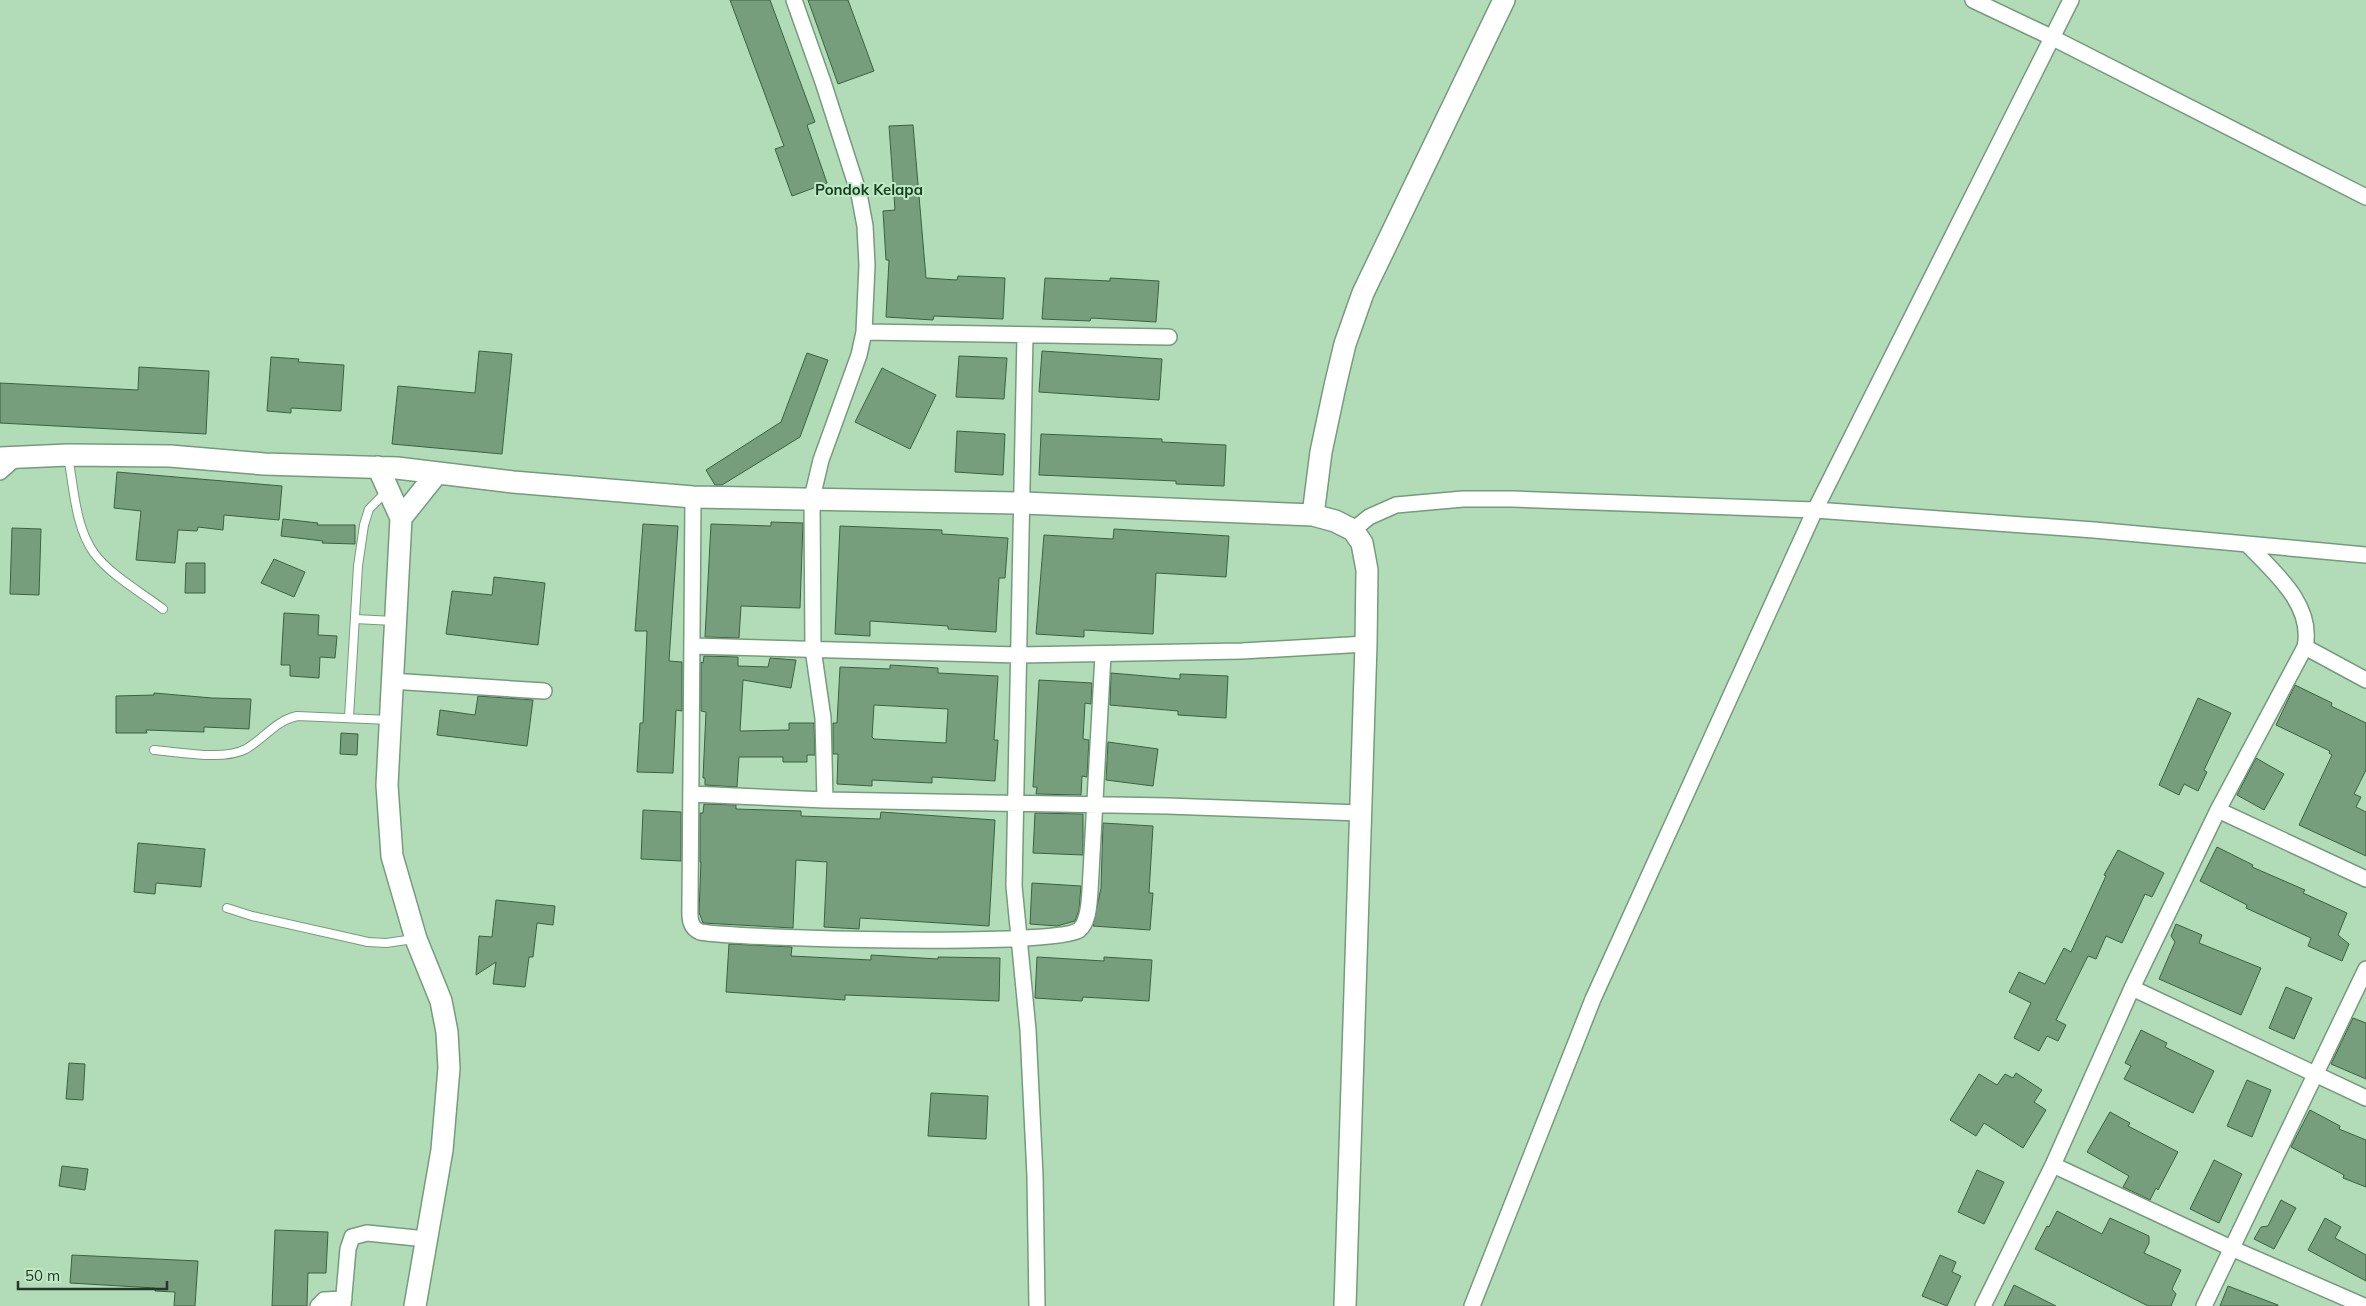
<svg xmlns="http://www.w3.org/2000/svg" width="2366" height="1306" font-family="Mulish,sans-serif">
<rect width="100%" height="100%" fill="#b2dcb8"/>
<!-- building -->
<path fill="#769e7c" stroke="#3b6141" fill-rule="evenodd" d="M730,0H770L815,122L807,125L827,183L792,196L775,149L784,146Z
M808,0H848L874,71L838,84Z
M913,125L926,278L957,280L958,276L1005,278L1003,319L934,316L933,320L886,317L889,260H886L883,211L895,210L889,126Z
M1045,278L1110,281V278L1159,281L1156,322L1091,318L1090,321L1042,319Z
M479,351L512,354L502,454L392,444L398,386L475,393Z
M1042,351L1162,359L1159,400L1039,392Z
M807,353L828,360L800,437L722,485H715L706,470L781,422Z
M959,356L1007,358L1004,399L956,397Z
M271,357L299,359L298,362L344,365L341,411L291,408V413L267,411Z
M139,367L209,371L206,434L0,423V383L138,390Z
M882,368L936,395L910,449L855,422Z
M957,431L1005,434L1003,475L955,472Z
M1041,434L1162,439V442L1226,445L1224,486L1176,484V481L1039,475Z
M117,472L282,486L279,520L224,515L223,530L198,527L197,531L178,530L175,563L136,560L141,511L114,508Z
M283,519L318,523L317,525H355V544L322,543L323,541L281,536Z
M771,522L803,523L800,608L741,606L739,638L705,637L711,524L771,526Z
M643,524L678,526L669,661L682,662V711L676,710L673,773L637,772L640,723H643L647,631H635Z
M840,526L942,530V534L1008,538L1005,578H999L996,632L948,629V626L870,621V636L835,634Z
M12,528L41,529L39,595L10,594Z
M1114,529L1229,536L1226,577L1156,573L1153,634L1084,630V637L1036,634L1044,535L1113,539Z
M274,559L305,572L294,597L261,583Z
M186,563H205V593H185Z
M494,577L545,583L538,645L446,634L452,591L492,595Z
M284,613L319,615L318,635L337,636L335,658L320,657L319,678L290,676V665H281Z
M704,656L738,657V666L768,667L770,658L796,660L791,688L743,680L740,731L789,730V723H814L815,755H807V762H783V757H739L737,787L705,785V778H703L706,712L701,711V662L703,663Z
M890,665L938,668V673L998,676L994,740H998L995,781L932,777V783L872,780V786L837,784L838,754H833V723H837L840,667L890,669ZM874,705L948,709L946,743L874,739L872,737Z
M1111,673L1180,679V674L1228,676L1226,718L1178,715V711L1110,705Z
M1039,680L1092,683L1091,704L1085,703L1083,739L1089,740L1087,777L1082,776L1081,795L1036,794L1037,787H1033Z
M2295,685L2332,703L2331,706L2366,723V770L2354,794L2361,797L2356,807L2366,812V856L2299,825L2332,755L2329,753L2330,751L2276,725Z
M154,693L212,698L251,699L249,729L204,727V732L146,730L147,733H116V696L154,695Z
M478,696L533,700L527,746L437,735L440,710L475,715Z
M2198,698L2231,713L2204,770L2207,772L2198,791L2184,784L2179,795L2159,785Z
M341,733L358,734L357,755L340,754Z
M1108,742L1158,749L1153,786L1106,780Z
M2256,758L2284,774L2264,810L2237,795Z
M704,804L736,805V809L801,811V816L880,819L881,812L995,820L989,926L860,918L859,929L824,927L827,862L796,860L793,928L703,923L699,912L701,862H700V813H703Z
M643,810L681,812V861L641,859Z
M1035,813L1083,814V855L1033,853Z
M1103,823L1153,826L1149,893H1153L1150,930L1093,926L1101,888Z
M138,843L205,849L201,887L156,883L155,894L134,892Z
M2217,847L2253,865L2252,867L2305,890L2303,893L2347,913L2338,935L2349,944L2342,961L2308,946L2311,938L2246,908L2247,905L2200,881Z
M2118,850L2164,873L2152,897L2145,894L2122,943L2106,936L2096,959L2088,956L2056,1020L2066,1025L2058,1041L2047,1036L2039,1051L2014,1038L2031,1003L2009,992L2019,972L2045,984L2064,948L2071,952L2106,876L2104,875Z
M1032,883L1081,886L1079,910L1075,921L1057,926L1030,924Z
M496,900L555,906L553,925L537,923L533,957H529L525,987L493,984L496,962L476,975L479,936L492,937Z
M2176,924L2202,935L2199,943L2261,968L2241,1015L2159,979L2175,942L2171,936Z
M729,944L792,947L791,956L871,960V955L938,959V957L1000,958L999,1001L845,995V1000L726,992Z
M1037,957L1104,961V957L1152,960L1149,1001L1083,997L1082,1001L1035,998Z
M2286,987L2312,998L2294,1039L2269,1028Z
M2353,1018L2366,1023V1079L2331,1064Z
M2141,1030L2167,1043L2165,1047L2214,1071L2193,1113L2124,1079L2131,1066L2125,1063Z
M69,1063L85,1064L83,1100L66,1099Z
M2016,1073L2042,1090L2034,1102L2046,1110L2023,1148L1984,1123L1976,1136L1950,1120L1979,1074L1997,1085L2005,1074L2013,1078Z
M2247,1080L2271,1090L2252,1137L2227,1126Z
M931,1093L988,1096L986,1139L928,1136Z
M2310,1110L2340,1126L2339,1129L2366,1140V1187L2343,1178L2344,1175L2291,1147Z
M2110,1112L2130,1123L2128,1126L2178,1152L2158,1190L2156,1188L2150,1200L2123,1187L2129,1176L2087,1152Z
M2214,1160L2242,1174L2219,1223L2190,1209Z
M62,1166L88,1169L85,1190L59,1186Z
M1977,1170L2004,1182L1984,1224L1958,1212Z
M2281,1200L2296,1208L2274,1249L2254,1239L2261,1227L2268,1226Z
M2057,1211L2102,1234L2110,1218L2149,1236V1243L2144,1253L2181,1270L2172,1289L2176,1294L2171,1306H2148L2035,1249L2047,1226L2049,1227Z
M2325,1218L2341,1227L2335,1238L2366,1255V1281L2308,1250Z
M275,1230L328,1232L326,1273H308L307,1306H272Z
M72,1255L198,1261L195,1306H174L175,1292L155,1291V1288L70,1283Z
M1940,1255L1956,1262L1952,1272L1961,1276L1947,1306L1922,1296Z
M2014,1285L2056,1306H2004Z
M2228,1286L2278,1305V1306H2220Z"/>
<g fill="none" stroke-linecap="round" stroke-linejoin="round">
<!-- lane casing -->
<g stroke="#749c7a" stroke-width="10">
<path id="lane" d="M68,457C74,487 75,527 94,553C109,574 142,593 163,609
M355,619L394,621
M349,717L358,566L364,525L369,509L387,491
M154,750C180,752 223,761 246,749C265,738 275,721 297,716L390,720
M227,908L252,916L368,942L386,943L414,939"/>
</g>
<!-- street casing -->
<g stroke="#749c7a" stroke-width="18">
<path id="street" d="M794,0L823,82L859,194L865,226L867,265L864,332L859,355L821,460L812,498L813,649L823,718L825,800
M1973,0L2053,38L2366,197
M864,332L1169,337
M1025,335L1014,886L1028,1030L1035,1176L1037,1306
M0,472L17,457
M693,497L690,903C690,915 688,927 700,932C743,939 1056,947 1079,930C1089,922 1089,902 1090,891L1103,655
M1353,530L1369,517L1396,505L1463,499H1513L1815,510L2094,530L2366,555
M692,646L1019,655L1242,651L1366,644
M2305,647L2366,680
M391,681L544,691
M691,794L825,800L1167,806L1360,813
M2218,810L2366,879
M2132,988L2366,1098
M2053,1165L2231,1248L2364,1306
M318,1306L324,1300L344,1299
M343,1306L348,1249L352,1237L367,1233L426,1239
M1472,1306L1593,999L1815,510L2071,0
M1983,1306L2053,1165L2132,988L2218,810L2305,647C2314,605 2274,572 2248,545
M2204,1306L2366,969"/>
</g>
<!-- secondary casing -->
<g stroke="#749c7a" stroke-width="24">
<path id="secondary" d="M0,458L68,455L170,456L264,464L397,468L513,482L693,497L1023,503L1313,515L1335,521L1353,530L1362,543L1367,570L1366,644L1345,1306
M378,467L401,518L387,785L392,856L416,939L441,1001L447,1032L449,1068L442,1150L415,1306
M1313,515L1321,452L1335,386L1345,344L1363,293L1504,0
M401,518L437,473"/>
</g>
<!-- lane -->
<use href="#lane" stroke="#fff" stroke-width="8"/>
<!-- street -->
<use href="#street" stroke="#fff" stroke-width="15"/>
<!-- secondary -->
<use href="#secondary" stroke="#fff" stroke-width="21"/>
</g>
<g text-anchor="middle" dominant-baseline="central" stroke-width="4" stroke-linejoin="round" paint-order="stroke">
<!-- quarter labels -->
<g font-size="15" font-weight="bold" fill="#163c1f" stroke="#bfe9c4">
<text x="869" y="189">Pondok Kelapa</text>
</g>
</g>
<!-- scale -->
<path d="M18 1281v8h149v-8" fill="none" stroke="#263728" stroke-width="2.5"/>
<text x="25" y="1281" font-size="15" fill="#263728" stroke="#bfe9c4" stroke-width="4" paint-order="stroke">50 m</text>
</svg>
